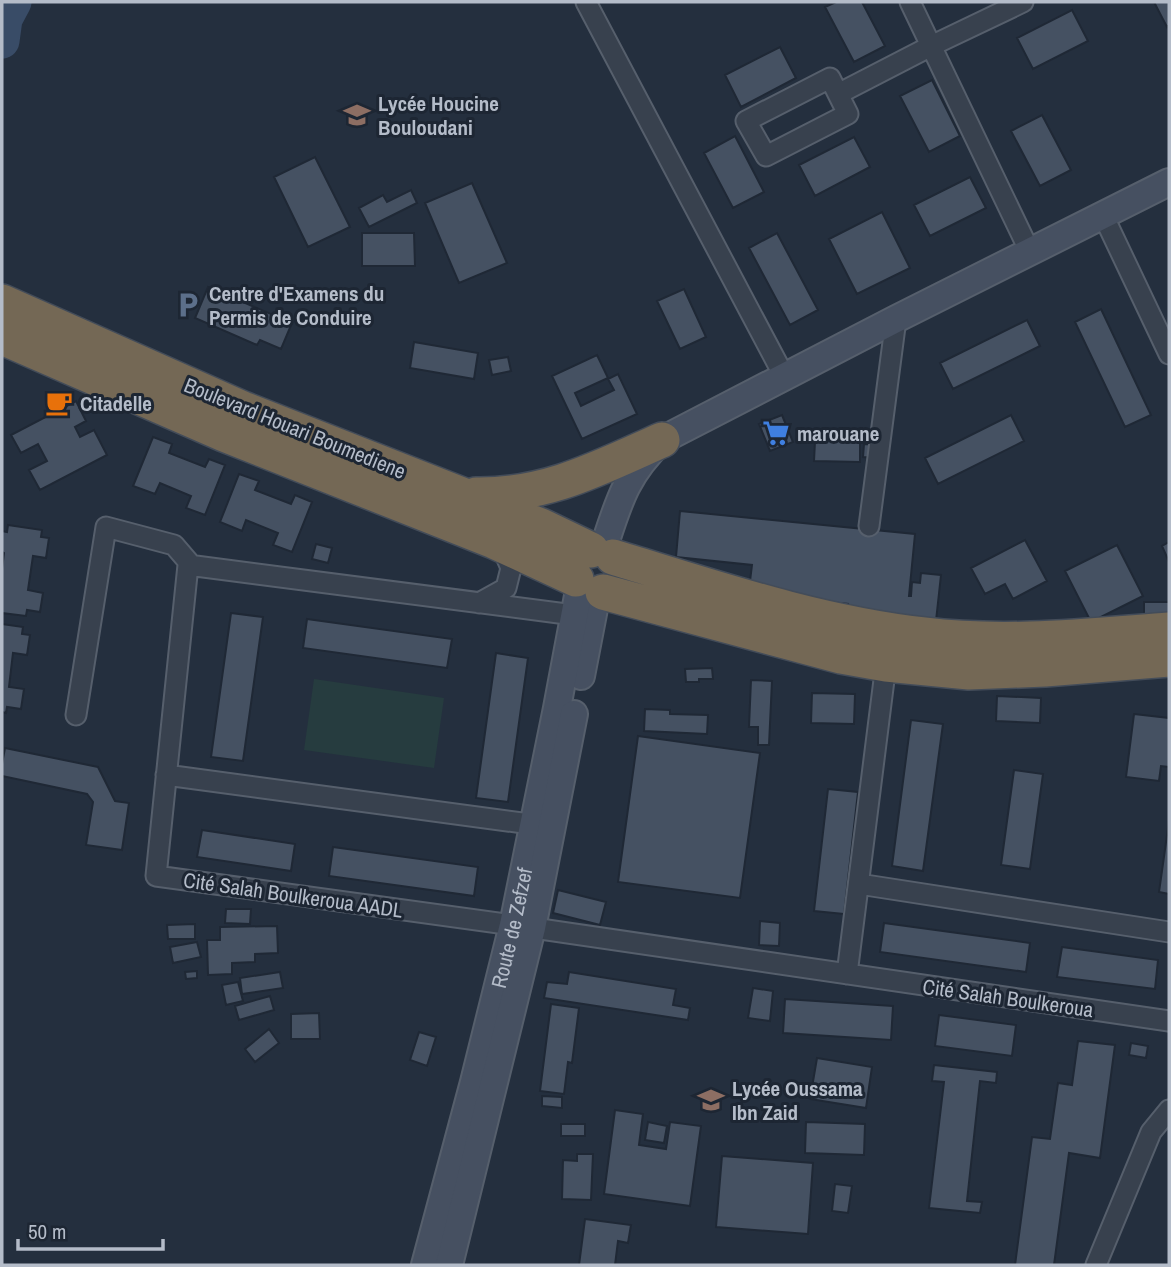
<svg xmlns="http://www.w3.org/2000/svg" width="1171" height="1267" font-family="'Archivo Narrow',sans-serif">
<rect width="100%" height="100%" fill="#242f3e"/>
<!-- green -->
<path fill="#263c3f" d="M314,679L444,698L434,768L304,750Z"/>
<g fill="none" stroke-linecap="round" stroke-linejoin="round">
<!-- river -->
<path stroke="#394c67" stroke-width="35" d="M2,41L5,19L14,2"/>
</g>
<!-- building -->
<path fill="#455162" stroke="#1f2835" stroke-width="2" d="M836,2H862L885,46L854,62L825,7Z
M1154,2H1169V25L1167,27Z
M1072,10L1088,41L1033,69L1017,38Z
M780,47L796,78L741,107L725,75Z
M932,80L960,136L929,152L900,96Z
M1042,115L1071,170L1040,186L1011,131Z
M735,136L764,192L733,208L704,153Z
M854,137L870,167L815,196L799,165Z
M315,157L350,227L308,247L274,177Z
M970,177L986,208L930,236L914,205Z
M472,183L507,263L459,283L425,203Z
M411,190L417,203L369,227L359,208L383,195L387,202Z
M882,212L910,268L857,294L829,239Z
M362,233H414L415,266H362Z
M777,233L818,310L790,325L749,248Z
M208,287L292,323L281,349L260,340L257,345L195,318Z
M684,289L706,337L680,349L657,301Z
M1101,309L1151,415L1125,427L1075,322Z
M1027,320L1040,346L953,389L940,363Z
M414,342L478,353L474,379L410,368Z
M597,355L608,378L575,393L581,406L614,390L608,379L618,374L637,414L582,439L552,376Z
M508,357L511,371L492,375L489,360Z
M76,401L86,421L75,427L80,437L94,430L107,455L40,490L29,470L47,461L38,444L21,453L11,435Z
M782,415L793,442L770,451L759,424Z
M1011,415L1024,441L938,484L925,458Z
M823,430L860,431V462L814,461L815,441L823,442Z
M153,437L172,444L169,453L205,467L209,459L225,465L205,515L186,508L191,496L160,483L155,494L133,486Z
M864,444L880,445L879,458L863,457Z
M239,474L259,481L255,490L291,504L295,495L312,502L292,552L273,545L278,533L246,520L242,531L220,522Z
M680,511L915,534L909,596H911L912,582L920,583L921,573L941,575L935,630L846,621L848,604L739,593L750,581L752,565L676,557Z
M8,525L42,530L41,537L49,538L46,558L33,556L28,590L43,593L40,612L27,610L26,616L2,613V569L4,553L2,552V531L7,532Z
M1025,540L1047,581L1013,599L1005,584L985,594L971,568Z
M1169,542V562L1162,546Z
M316,544L332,548L328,563L312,559Z
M1117,545L1143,596L1091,622L1065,571Z
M1144,602H1169V625H1144Z
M231,613L263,617L243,761L211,757Z
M307,619L452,639L447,668L303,648Z
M2,624L23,627L22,634L30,635L27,655L13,653L9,687L24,689L21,709L7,707L6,713L2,712Z
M496,653L528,658L508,802L476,798Z
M712,668L713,679H699V682H686L685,669Z
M751,680L772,681L769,745H758V727H749Z
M812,693L855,694L854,724L811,723Z
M997,696L1041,698L1040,723L996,721Z
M645,709L670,710V714L708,715L707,734L644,731Z
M1134,714L1169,718V767L1161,766L1159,781L1126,777Z
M911,720L943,724L923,871L892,866Z
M638,736L760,753L740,898L618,882Z
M5,748L98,767L115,801L129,803L122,850L86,845L93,802L87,794L2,776V764Z
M1014,770L1043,774L1030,869L1001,865Z
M828,789L858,792L844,914L814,911Z
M1169,821V894L1159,892Z
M202,830L295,844L291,871L197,857Z
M333,847L478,867L474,896L329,876Z
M558,890L606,902L600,925L553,913Z
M226,909H251L250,924L225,923Z
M760,921L780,923L779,946L759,945Z
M884,923L1030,943L1026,972L880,952Z
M195,924V939H168L167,925Z
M277,926L278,953L255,954V962L232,963V974L208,975L207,940H220V927Z
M197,942L201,957L173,963L170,947Z
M1062,947L1158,960L1155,989L1057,977Z
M197,971V978L186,979L185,972Z
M280,972L283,988L242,994L240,978Z
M569,972L676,989L673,1005L690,1008L688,1020L544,998L547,982L567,984Z
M238,982L243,1001L226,1005L222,985Z
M753,988L773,991L770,1021L748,1018Z
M270,996L274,1010L239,1020L235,1006Z
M785,999L893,1006L891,1040L783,1033Z
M551,1004L579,1008L572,1063L568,1062L564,1094L540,1091Z
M319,1013L320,1039H291V1014Z
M939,1015L1016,1025L1012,1056L935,1046Z
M269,1029L279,1043L255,1062L245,1049Z
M419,1032L436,1037L427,1066L410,1060Z
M1078,1041L1115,1045L1100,1158L1069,1153L1054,1265H1015L1032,1137L1050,1139L1058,1083L1072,1085Z
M1131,1043L1148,1046L1146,1058L1129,1055Z
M817,1058L872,1067L866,1108L810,1099Z
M934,1065L997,1072L996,1083L980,1081L967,1201L982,1202L980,1213L929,1208L944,1082L932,1081Z
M542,1096L562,1097V1108L542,1106Z
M615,1110L643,1114L639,1145L666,1149L670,1122L701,1126L690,1206L604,1194Z
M648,1122L667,1126L664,1143L645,1140Z
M806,1122L865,1124L864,1155L805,1153Z
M561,1124H585V1136H561Z
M577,1154H593L591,1200L562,1199L563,1160L577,1161Z
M722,1156L813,1163L808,1234L716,1227Z
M835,1184L852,1186L848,1213L832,1211Z
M585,1219L631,1225L628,1243L618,1241L615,1265H579Z"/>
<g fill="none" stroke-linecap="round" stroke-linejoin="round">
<!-- street casing -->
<g stroke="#565f6c" stroke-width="23">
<path id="street" d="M586,2L784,376
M910,2L1030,252
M838,94L848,114L766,156L746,121L830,78L838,94L931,46L1023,2
M1103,215L1169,354
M869,526L896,319
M479,603L506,588L511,568L501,545
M586,611L574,615L188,565L156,876L513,925L1169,1021
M76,715L106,527L174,545L192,566
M166,775L545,826
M859,884L1169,932
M847,974L886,664
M1096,1265L1151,1132L1169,1110"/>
</g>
<!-- secondary casing -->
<g stroke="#565f6c" stroke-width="30">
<g id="secondary">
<path d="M603,550C618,504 625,475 662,440L896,319L1169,182"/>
<path d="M581,676L597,593"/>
<path id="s1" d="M425,1265L474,1082L513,925L557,708L580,585"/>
<path d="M449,1265L532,928L574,714"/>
</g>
</g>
<!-- highway casing -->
<g stroke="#434c59" stroke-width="38">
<path id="highway" d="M2,302L243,409L541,526L591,550
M2,337L224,434L494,541L576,579
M476,495C547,496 599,468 662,440
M613,557C715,588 817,623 924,635C1005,645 1088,636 1169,630
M603,592L841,656L886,664L969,672L1045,669L1169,659"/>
</g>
<!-- street -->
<use href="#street" stroke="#38414e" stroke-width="19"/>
<!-- secondary -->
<use href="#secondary" stroke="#465061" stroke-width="26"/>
<!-- highway -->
<use href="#highway" stroke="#746855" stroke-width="35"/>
</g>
<!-- icons -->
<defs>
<g id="school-bare" transform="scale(2.1)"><path d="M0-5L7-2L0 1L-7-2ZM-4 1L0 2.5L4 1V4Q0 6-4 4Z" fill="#8d6e63" stroke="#1d2633" stroke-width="2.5" paint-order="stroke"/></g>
<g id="parking-bare" transform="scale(2.1)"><path d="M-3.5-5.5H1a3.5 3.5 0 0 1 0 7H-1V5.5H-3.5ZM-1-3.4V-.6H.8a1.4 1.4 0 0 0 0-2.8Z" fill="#5c6f8a" stroke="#1d2633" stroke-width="2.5" paint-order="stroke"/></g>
<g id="cafe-bare" transform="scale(2.1)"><path d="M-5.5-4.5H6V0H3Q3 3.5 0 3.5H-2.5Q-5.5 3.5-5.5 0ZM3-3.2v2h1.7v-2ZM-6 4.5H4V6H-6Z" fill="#e8710a" stroke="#1d2633" stroke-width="2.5" paint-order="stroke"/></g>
<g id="supermarket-bare" transform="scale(2.1)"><path d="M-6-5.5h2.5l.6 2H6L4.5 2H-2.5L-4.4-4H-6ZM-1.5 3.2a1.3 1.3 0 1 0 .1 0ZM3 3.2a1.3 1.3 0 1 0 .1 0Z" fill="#3f7fe0" stroke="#1d2633" stroke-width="2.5" paint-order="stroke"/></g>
</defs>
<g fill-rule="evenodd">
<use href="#school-bare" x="357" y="115"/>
<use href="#parking-bare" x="188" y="305"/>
<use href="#cafe-bare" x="59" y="403"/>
<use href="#supermarket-bare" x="776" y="433"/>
<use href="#school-bare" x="711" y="1100"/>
</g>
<g text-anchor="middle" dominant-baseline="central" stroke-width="6" stroke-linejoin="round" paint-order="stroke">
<!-- poi labels -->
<g font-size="21" font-weight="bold" fill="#b4bcc9" stroke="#1d2633" text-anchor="start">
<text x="378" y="103">Lycée Houcine<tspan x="378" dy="24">Bouloudani</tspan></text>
<text x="209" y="293">Centre d'Examens du<tspan x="209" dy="24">Permis de Conduire</tspan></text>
<text x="80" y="403">Citadelle</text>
<text x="797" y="433">marouane</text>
<text x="732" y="1088">Lycée Oussama<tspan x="732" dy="24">Ibn Zaid</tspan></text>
</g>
<!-- street labels -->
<g font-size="21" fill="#b4bcc9" stroke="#1d2633">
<text transform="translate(295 428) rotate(22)">Boulevard Houari Boumediene</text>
<text transform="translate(293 895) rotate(8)">Cité Salah Boulkeroua AADL</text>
<text stroke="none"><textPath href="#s1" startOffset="348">Route de Zefzef</textPath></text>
<text transform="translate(1008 998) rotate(8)">Cité Salah Boulkeroua</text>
</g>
</g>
<!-- border -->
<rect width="1171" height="1267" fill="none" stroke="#b4bcc9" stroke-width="7"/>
<!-- scale -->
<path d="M18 1239v10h145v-10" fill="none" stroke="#b4bcc9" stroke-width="3.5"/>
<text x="28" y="1239" font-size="21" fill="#b4bcc9" stroke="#1d2633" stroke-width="5" paint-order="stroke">50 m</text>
</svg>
